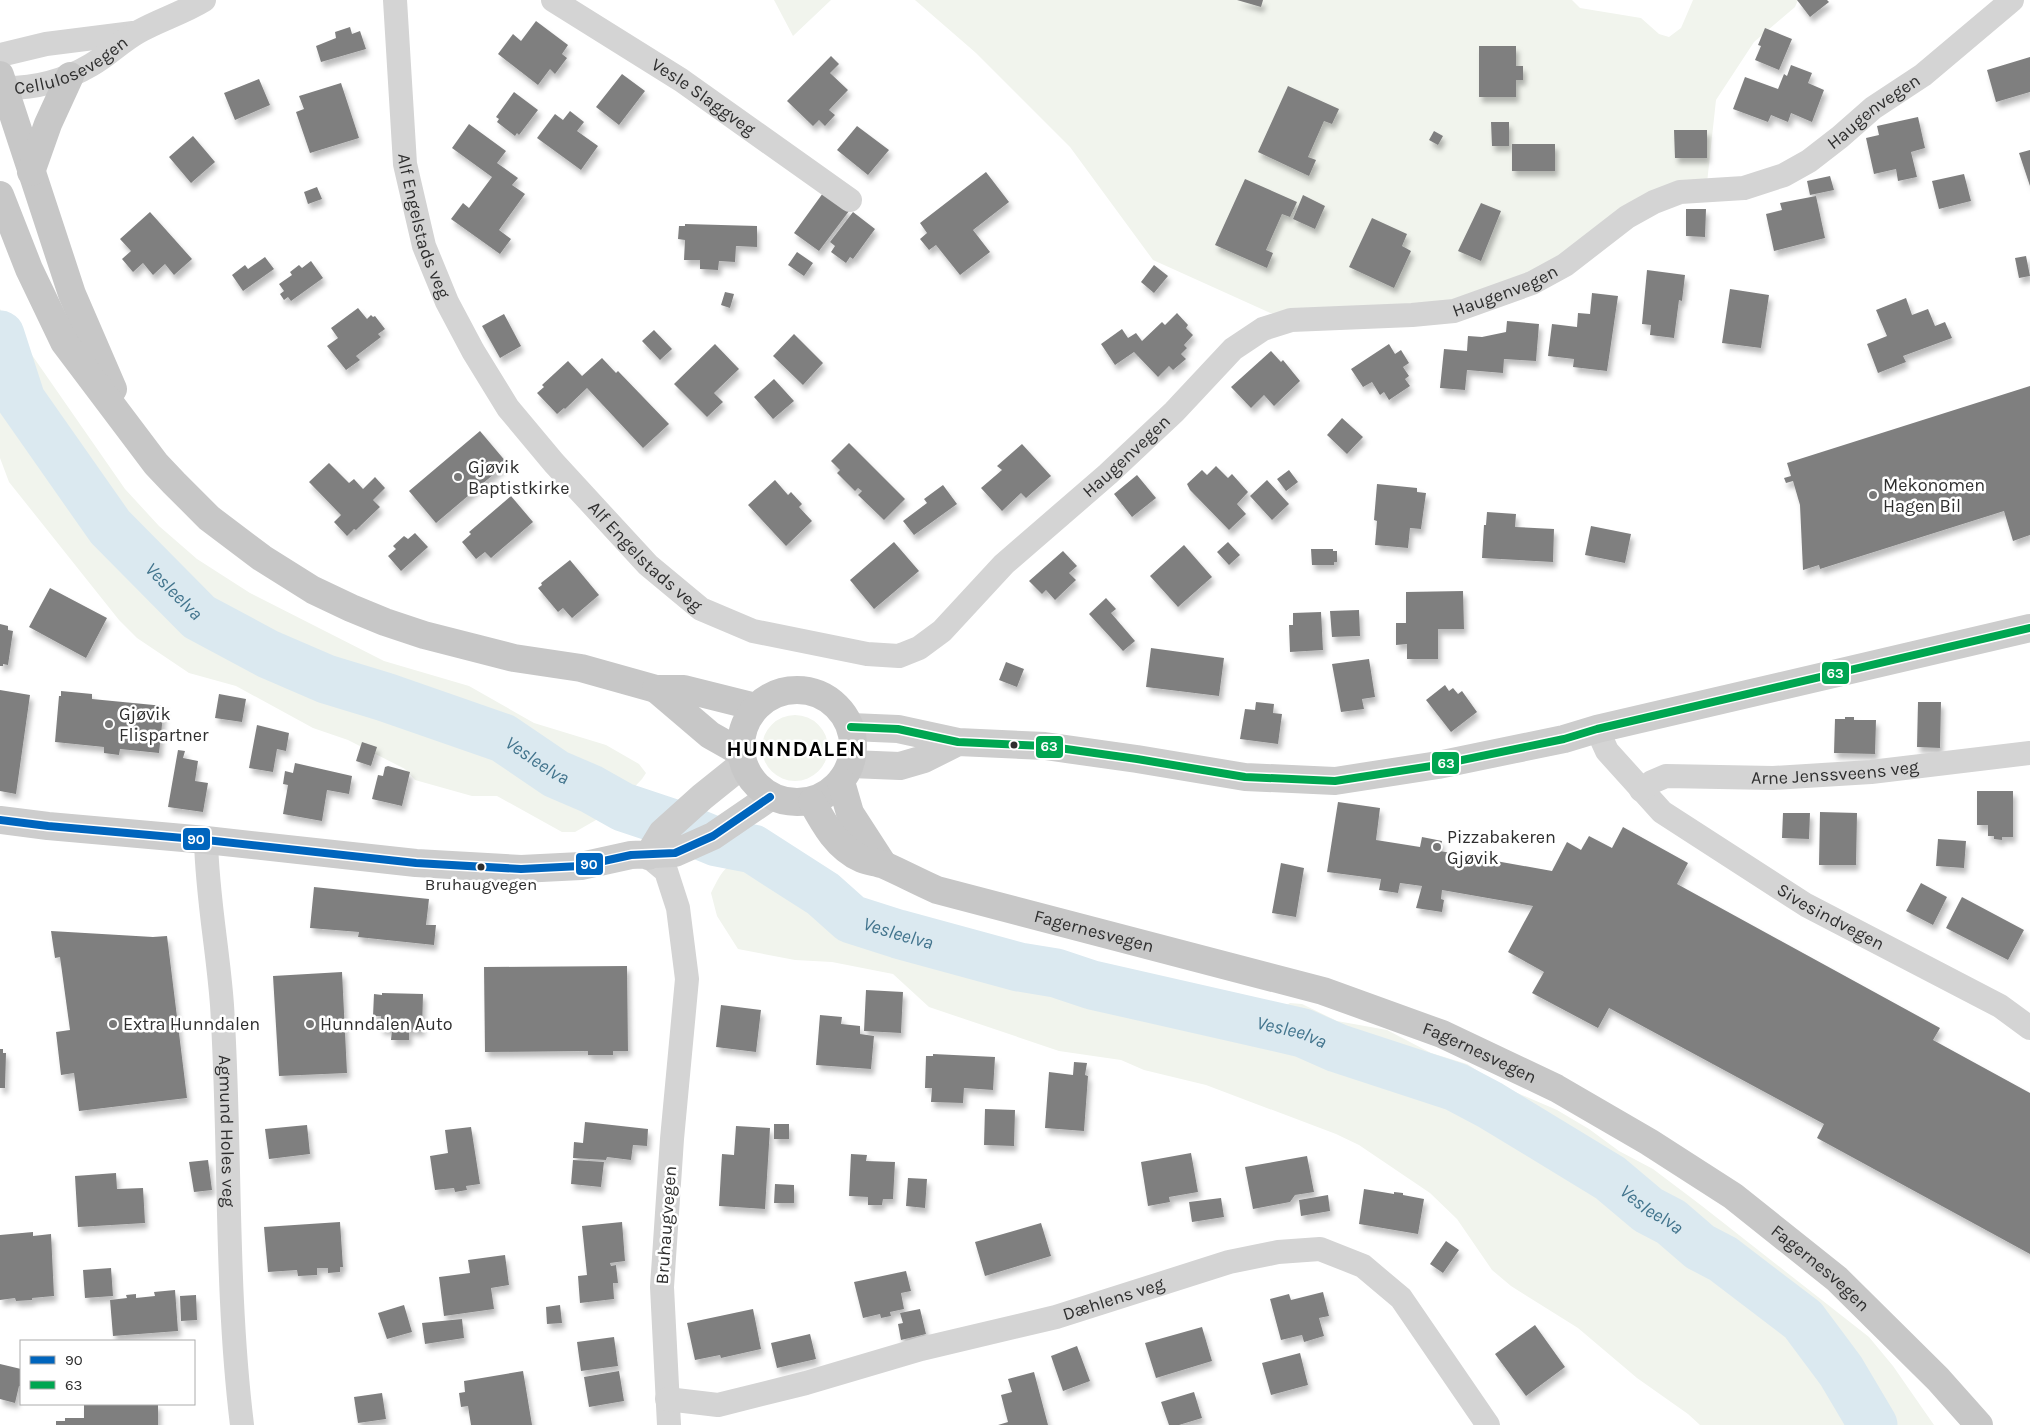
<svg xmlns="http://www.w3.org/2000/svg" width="2030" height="1425" font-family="Karla,sans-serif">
<defs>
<filter id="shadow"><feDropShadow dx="3" dy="5.5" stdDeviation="2.5" flood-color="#0004"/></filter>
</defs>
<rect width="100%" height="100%" fill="#fff"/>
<!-- green -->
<path fill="#f1f4ed" d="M774,0H831L793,36Z
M915,0H1572L1580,8L1641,18L1659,34L1669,37L1681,28L1693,0H1798L1795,7L1754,42L1716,100L1707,183L1664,193L1530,290L1297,325L1153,260L1070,147L976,53Z
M0,309L125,489L159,526L197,559L250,593L384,661L469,686L534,723L606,745L639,764L646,773L642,779L625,797L596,820L575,832H562L497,796H472L415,780L405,769L348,740L313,728L236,686L189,673L137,638L119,620L9,482L0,458Z
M762 748a33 33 0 1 1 66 0a33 33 0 1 1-66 0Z
M744,861L804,906L993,975L1030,983L1077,1000L1139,1013L1211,1034L1236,1030L1259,1021L1290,1003L1302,1004L1337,1021L1387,1030L1431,1053L1467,1064L1499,1085L1557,1110L1589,1129L1619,1151L1653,1169L1702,1206L1869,1337L1893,1366L1934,1425H1700L1688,1414L1637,1378L1578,1328L1511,1286L1492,1270L1457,1219L1430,1193L1359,1145L1336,1134L1206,1085L1144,1070L1121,1060L1059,1051L929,1007L893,974L832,962L795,960L738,949L717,916L711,893C720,876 723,864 744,861Z"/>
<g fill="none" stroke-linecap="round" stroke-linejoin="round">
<!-- river -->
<path stroke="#dbe9f0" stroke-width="49" id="s1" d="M0,335L21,400L110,527L199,617L268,654L326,679L385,697L503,738L556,774L591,789L623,807L671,823L717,842L753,849L823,894L851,919L898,934L1019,967L1056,973L1092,985L1303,1033L1337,1048L1456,1087L1490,1105L1610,1178L1648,1210L1671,1222L1700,1247L1723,1259L1803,1320L1841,1371L1873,1425"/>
</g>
<!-- building -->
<path fill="#7f7f7f" filter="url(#shadow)" d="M1237,0H1263L1261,7Z
M1797,0H1827L1829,2L1810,17Z
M536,21L568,45L562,54L567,58L555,74L550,69L538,85L498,54L513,34L521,41Z
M350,27L352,34L360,31L366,49L321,62L316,46L336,38L335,32Z
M1765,28L1792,39L1779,70L1755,60L1761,46L1758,45Z
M1479,46H1516V66H1523V80H1516V97H1479Z
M831,56L839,64L830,73L848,90L829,110L835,115L825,126L819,120L813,126L787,101Z
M2030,57V92L1996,102L1987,70Z
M1791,65L1812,73L1808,83L1824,90L1812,122L1791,113L1788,122L1771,115L1768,122L1733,109L1745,77L1778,89L1784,74L1787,76Z
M622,74L645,91L619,125L596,107Z
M259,79L270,105L235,120L224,93Z
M341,83L359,138L310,153L296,112L304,109L299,96Z
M1288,86L1339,109L1332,124L1324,121L1308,157L1316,160L1309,176L1258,152Z
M514,92L538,110L519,135L517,133L515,136L497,122L499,119L496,117Z
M570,111L584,122L577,131L598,146L581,170L537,138L555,114L563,120Z
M1918,117L1925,148L1911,152L1917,177L1898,181L1896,169L1874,174L1866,138L1879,135L1877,126Z
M1491,122H1509V146H1492Z
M469,124L506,151L497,163L518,178L512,185L525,194L499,230L511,239L500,254L451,219L463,203L469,208L492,177L452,148Z
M857,126L889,150L868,175L837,150Z
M1674,130H1707V158H1675Z
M1434,131L1443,136L1438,145L1429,140Z
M193,136L215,162L191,183L169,157Z
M1512,144H1555V171H1512Z
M2030,150V186L2019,153Z
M986,172L1009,202L973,230L990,252L960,275L936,245L929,250L920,239L927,233L920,223Z
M1964,174L1971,201L1939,209L1932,181Z
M1830,176L1834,190L1810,195L1807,181Z
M1245,179L1297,202L1290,217L1282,214L1266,250L1273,253L1267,268L1215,245Z
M317,187L322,199L308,204L304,192Z
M823,193L849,211L819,251L794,233Z
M1303,195L1325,206L1315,229L1293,219Z
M1816,196L1825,238L1774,251L1766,214L1782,210L1780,203Z
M1481,203L1501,211L1481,261L1458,251Z
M1686,209H1706L1705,237L1686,236Z
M150,212L192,259L174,275L165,264L153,275L143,263L133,272L122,259L131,251L120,239Z
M853,212L875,229L853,259L850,257L846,263L831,252L835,246L830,242Z
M1372,218L1407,234L1402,246L1411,251L1394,288L1349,267Z
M685,224L757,226V247L736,246L735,262L719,261L718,270L700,269V260H684L685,240L678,239L679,226H685Z
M797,252L813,263L804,276L788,265Z
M2026,256L2030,276L2019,278L2015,258Z
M265,257L274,269L243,291L232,275L245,265L248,269Z
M311,261L323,278L291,301L288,297L284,300L280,294L284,291L279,284L292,275L290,272L299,265L302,268Z
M1154,265L1168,276L1154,293L1141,282Z
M1647,270L1685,275L1682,301L1679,300L1674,338L1650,335L1651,325L1642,324Z
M1730,289L1769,295L1761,348L1722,343Z
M725,292L734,294L730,308L721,305Z
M1592,293L1618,296L1607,371L1573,367L1574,359L1548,356L1552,324L1577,327L1578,313L1590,314Z
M1906,298L1912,315L1928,309L1935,326L1945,322L1952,338L1903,356L1906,362L1878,373L1867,344L1887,336L1876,310Z
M358,308L367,319L371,315L373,317L375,316L385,329L378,334L381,337L356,356L360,360L346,370L327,346L338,338L331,328Z
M1177,313L1188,325L1186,328L1193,335L1184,345L1187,348L1181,354L1186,359L1173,370L1169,366L1158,377L1134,352L1115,365L1101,344L1122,329L1128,338L1136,333L1142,341L1162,322L1165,325Z
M504,314L521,346L500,358L482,326Z
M1507,321L1539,324L1536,361L1504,359L1503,373L1467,370L1465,390L1440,388L1444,349L1467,351L1468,336L1482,337L1506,332Z
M654,330L672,349L660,360L642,341Z
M794,334L823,363L803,385L773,356Z
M715,344L739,369L714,393L723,402L707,417L674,384Z
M1389,344L1395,354L1401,350L1409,363L1403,367L1409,376L1405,379L1410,386L1389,400L1384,392L1380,395L1372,382L1363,387L1351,369Z
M1271,351L1281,362L1283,360L1300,381L1274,406L1264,395L1251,408L1231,387Z
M602,358L616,373L618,371L669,424L643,448L587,388L565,409L564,408L557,414L537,393L544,387L542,385L568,361L582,376Z
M774,379L794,401L773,419L754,397Z
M2030,386V535L2013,541L2004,511L1820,569L1819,565L1803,570L1800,505L1793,481L1786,483L1784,478L1791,476L1787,463Z
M1342,418L1363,437L1347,454L1327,435Z
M480,431L507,463L436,523L409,491Z
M849,443L905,499L884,520L858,495L862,491L858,488L855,491L837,473L840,470L831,461Z
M1022,444L1051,476L1026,498L1021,493L1002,511L981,488L1002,470L997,466Z
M329,463L349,483L354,479L363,489L375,477L385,488L373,500L380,507L356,530L354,529L347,536L334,522L341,515L309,482Z
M1216,466L1228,478L1232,474L1248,492L1237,504L1246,514L1229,530L1190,490L1187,484L1202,470L1207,475Z
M1289,470L1298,482L1286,491L1277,479Z
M1137,475L1156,498L1132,517L1114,494Z
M775,480L788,495L791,492L802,504L799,507L812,521L786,546L748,505Z
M1267,480L1289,504L1272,520L1250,496Z
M1377,484L1417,488V492L1426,493L1421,529L1410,528L1408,548L1375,545L1377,521L1374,520Z
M943,485L957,504L914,535L903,521L927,503L924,499Z
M511,496L533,522L491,558L485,552L476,559L462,542L471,534L469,532Z
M1487,512L1516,514L1515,527L1554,529L1553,562L1482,558L1484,525H1486Z
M1591,526L1631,534L1625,563L1585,555Z
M415,533L428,547L401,571L388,556L396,549L393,546L404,536L408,539Z
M894,542L919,571L874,609L850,580Z
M1228,542L1240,555L1229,565L1217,552Z
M1184,545L1212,577L1178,607L1150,576Z
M1311,549H1333V551H1337V562H1334V565H1312Z
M1063,551L1077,566L1069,573L1076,580L1055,600L1046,590L1042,594L1029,581Z
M570,560L599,595L572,618L563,608L558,612L538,588L542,585L541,583Z
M50,588L107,618L86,658L29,627Z
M1463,591L1464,629H1438V659H1407V644L1396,645V623H1406V592Z
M1106,598L1116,609L1111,613L1135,641L1123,651L1089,614Z
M1359,610L1360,636L1332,637L1330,611Z
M1321,612L1323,650L1290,652L1289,625H1293V613Z
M0,624L8,626V630L13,631L8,665L3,664V666H0Z
M1151,648L1224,658L1219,696L1146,687Z
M1369,659L1375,697L1362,699L1364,709L1341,712L1332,664Z
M1006,662L1024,669L1017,687L999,680Z
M1445,685L1449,691L1453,688L1458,694L1462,691L1477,712L1451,732L1426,700Z
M0,690L30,695L16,794L0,791Z
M61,691L92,694V699L164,706L159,753L120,749L119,755L104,753V747L55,742L59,696H61Z
M219,694L246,699L242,722L215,718Z
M1256,702L1274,704L1273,713L1282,714L1278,744L1240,739L1245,709L1255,710Z
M1918,702H1941L1940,748L1917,747Z
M1845,717H1854V720H1876L1875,754L1834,753L1835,719H1845Z
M257,725L289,733L286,751L277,749L273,772L249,768Z
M362,742L377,747L371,766L356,761Z
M178,750L185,751L183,758L198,761L195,781L208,783L203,812L168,807Z
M295,763L352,776L349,794L327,790L322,821L283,814L288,785L283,784L285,771L293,773Z
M388,766L410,772L402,806L372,799L378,775L383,776L385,767Z
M1977,791H2013V837H2002V840L1994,839V836H1988V825H1977Z
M1338,802L1380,808L1376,840L1420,847L1422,837L1442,841L1440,851L1552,871L1567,842L1581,850L1589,836L1612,848L1623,827L1688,863L1677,884L1940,1028L1933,1040L2030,1093V1254L1817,1138L1824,1124L1609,1008L1598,1028L1532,993L1544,972L1508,952L1533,906L1442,890L1441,899L1444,900L1442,912L1416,908L1422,886L1400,883L1398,893L1379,890L1381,879L1327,872Z
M1820,812L1857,813L1856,865H1819Z
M1783,813H1810L1809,839L1782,838Z
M1938,839L1966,841L1964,868L1936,866Z
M1281,863L1304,868L1296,917L1272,913Z
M1921,883L1947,897L1933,925L1906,911Z
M314,887L429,899L426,925H436L434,945L358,937L359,932L310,928Z
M1962,897L2024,930L2008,960L1946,928Z
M51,931L153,937L167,936L187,1098L79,1111L74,1073L61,1075L56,1032L70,1030L60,957L55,958Z
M627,966L628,1051H613V1055H588V1051L485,1052L484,967Z
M342,972L347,1073L279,1076L273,976Z
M866,990L903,992L901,1033L864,1031Z
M382,993L423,994L422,1031L409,1030V1040H391L392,1030L380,1029L381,1016H373L374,994L382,995Z
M721,1005L761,1010L756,1052L716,1047Z
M820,1015L842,1017L841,1024L860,1026V1034L874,1036L871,1069L816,1065Z
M0,1049H3V1053H6L5,1088H0Z
M933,1054L995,1057L993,1090L964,1088L963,1103L931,1102L932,1088H925L926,1056H933Z
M1074,1062L1087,1063L1085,1075L1088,1076L1084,1131L1045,1128L1049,1072L1073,1075Z
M985,1109L1015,1110L1014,1146L984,1145Z
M585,1122L648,1129L647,1146L633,1145L631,1160L607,1157L606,1160L573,1158L574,1142L583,1143Z
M774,1124H789V1139H774Z
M307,1125L310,1154L269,1159L265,1129Z
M736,1126L770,1128L765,1209L719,1206L722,1154L734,1155Z
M471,1127L480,1184L466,1186L467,1190L455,1192L454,1188L435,1190L430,1156L448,1153L445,1130Z
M1191,1153L1198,1192L1169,1197L1170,1202L1148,1206L1141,1162Z
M851,1154L867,1155L866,1161L895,1162L893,1199H883L882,1205H868V1197L849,1196Z
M1307,1156L1314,1192L1295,1195L1290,1202L1253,1209L1245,1167Z
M208,1160L212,1190L194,1192L189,1162Z
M573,1160L604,1162L601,1187L571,1184Z
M116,1173L117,1189L143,1188L145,1223L78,1227L75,1176Z
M908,1178L927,1179L925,1208L906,1206Z
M775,1184L794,1185V1203H774Z
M1364,1189L1394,1194V1192L1403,1193V1195L1424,1199L1418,1234L1359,1224Z
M1328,1195L1330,1211L1301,1216L1299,1200Z
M1221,1198L1224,1217L1192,1222L1189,1202Z
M340,1222L343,1267H340V1272L328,1273V1268H317V1275L298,1276L297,1270L268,1272L264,1227Z
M622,1222L625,1261L610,1263L611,1266L616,1265L618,1283H613L614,1299L580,1303L578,1276L587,1275L582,1226Z
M1041,1223L1051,1256L985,1276L975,1242Z
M33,1232V1236L51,1234L54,1296L32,1298V1300L16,1301L15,1298L0,1300V1235Z
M1446,1241L1459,1250L1443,1273L1430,1264Z
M505,1255L509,1285L491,1288L494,1309L444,1316L439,1277L470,1273L468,1260Z
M111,1268L113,1296L85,1298L83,1270Z
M906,1271L911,1291L901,1293L904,1309L890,1312L891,1316L881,1318L880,1314L863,1318L854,1282Z
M175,1290L178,1331L113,1336L110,1300L127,1298L126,1295L136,1294V1298L155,1296L154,1292Z
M1323,1292L1329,1316L1319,1318L1324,1336L1304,1342L1302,1335L1281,1340L1270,1299L1289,1294L1291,1300Z
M196,1295L197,1320L181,1321L180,1296Z
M404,1305L412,1332L387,1339L378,1313Z
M560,1305L562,1323L547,1324L546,1307Z
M753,1309L761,1349L721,1358L720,1355L695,1360L687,1323Z
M920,1309L926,1334L901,1340L898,1324L903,1323L900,1313Z
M462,1319L464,1338L425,1344L422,1323Z
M1535,1325L1565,1367L1526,1396L1495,1354Z
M1202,1327L1212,1361L1156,1378L1145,1343Z
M810,1334L816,1359L777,1368L771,1343Z
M614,1337L618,1366L581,1371L577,1342Z
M1077,1346L1090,1381L1063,1391L1051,1356Z
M1300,1353L1308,1385L1271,1395L1262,1363Z
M0,1364L21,1369V1387L19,1386L15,1403L0,1399Z
M523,1371L532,1425H471L468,1406L461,1407L459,1393L465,1392L464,1381Z
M619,1371L624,1401L589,1407L584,1377Z
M1034,1372L1048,1425H998L1008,1422L1001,1395L1012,1392L1008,1379Z
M1194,1392L1202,1418L1179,1425H1169L1161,1402Z
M382,1393L386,1419L358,1423L354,1397Z
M84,1404H158V1425H56V1421H65V1418H84Z"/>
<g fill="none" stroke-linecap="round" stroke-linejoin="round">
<!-- street -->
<g stroke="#d4d4d4" stroke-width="24">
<path id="s2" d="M395,0L405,164L424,246L447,302L473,351L508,408L554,463L648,565L701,609L753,631L867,654L899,656L919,648L942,631L1004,564L1108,474L1174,412L1233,349L1263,329L1291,320L1412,315L1454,311L1532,283L1565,265L1627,217L1654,202L1680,192L1744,188L1784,175L1809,161L1840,137L1873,108L1923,75L2012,0"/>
<path id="s3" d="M553,0L681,80L850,200"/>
<path d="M0,55L46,44L133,33"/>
<path id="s4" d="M0,88C32,89 64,81 91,65C108,55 122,41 138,32C159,20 183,13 204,0"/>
<path id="s5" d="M1597,729L1607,751L1662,812L1806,905L2000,1006L2030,1028"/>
<path id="s6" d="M1641,790L1652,782L1666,776L1773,778L1871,772L2030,753"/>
<path id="s7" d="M206,840C207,895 218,950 222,1005C231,1145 225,1286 242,1425"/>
<path d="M648,856L666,871L678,908L687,979L672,1139L662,1287L669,1425"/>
<path id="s8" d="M667,1399L718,1405L806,1383L921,1349L1056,1317L1229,1262L1278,1252L1320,1249L1363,1266L1401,1298L1488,1425"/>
</g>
<!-- secondary -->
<path stroke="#cdcdcd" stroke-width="28" d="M851,727L898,729L958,742L1045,746L1137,759L1245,777L1335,781L1438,765L1564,739L1597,729L2030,628
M851,764L900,766L924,759L958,742
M0,820L48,826L206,840L416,863L521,869L581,866L631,855L675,853L713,836L770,797
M648,856L662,833L702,797L743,764"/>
<!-- primary -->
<g stroke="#c7c7c7" stroke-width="28">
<path d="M0,75L72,294L113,389"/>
<path d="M31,172L48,124L70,76"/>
<path d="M0,195L29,269L64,342L156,464L174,483L209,518L262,558L313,590L351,608L385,622L424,635L514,658L581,668L656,689H684L756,707"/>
<path d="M656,689L710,735L740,752"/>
<circle cx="797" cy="746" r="56"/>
<path d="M841,782L850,813L883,864"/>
<path id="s9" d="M812,802C824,824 837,848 862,859C869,862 877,862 884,865C902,873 919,882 937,890L1323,991L1442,1034L1556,1088L1649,1142L1733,1196L1837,1279L1938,1379L1979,1425"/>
</g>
<!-- bus-1 casing -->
<g stroke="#fff" stroke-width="11">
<path id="bus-1" d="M0,820L48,826L206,840L416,863L521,869L581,866L631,855L675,853L713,836L770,797"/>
</g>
<!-- bus-2 casing -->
<g stroke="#fff" stroke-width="11">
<path id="bus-2" d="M851,727L898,729L958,742L1045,746L1137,759L1245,777L1335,781L1438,765L1564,739L1597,729L2030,628"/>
</g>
<!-- bus-1 -->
<use href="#bus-1" stroke="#0065bd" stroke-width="8"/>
<!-- bus-2 -->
<use href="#bus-2" stroke="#00a651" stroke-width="8"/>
</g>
<!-- markers -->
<g fill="#787878" stroke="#fff" stroke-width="2">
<circle cx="458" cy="477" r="5"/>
<circle cx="1873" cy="495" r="5"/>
<circle cx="109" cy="724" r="5"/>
<circle cx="1437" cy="847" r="5"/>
<circle cx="113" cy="1024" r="5"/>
<circle cx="310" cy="1024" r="5"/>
</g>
<g fill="#2f2f2f" stroke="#fff" stroke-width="2">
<circle cx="1014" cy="745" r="4.5"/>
<circle cx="481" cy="867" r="4.5"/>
</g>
<g text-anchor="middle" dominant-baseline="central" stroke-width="5" stroke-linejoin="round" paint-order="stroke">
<!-- bus labels -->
<g font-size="17" fill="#2f2f2f" stroke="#fff">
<text x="481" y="884">Bruhaugvegen</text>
</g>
<!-- street labels -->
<g font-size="18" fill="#2f2f2f" stroke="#fff">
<text stroke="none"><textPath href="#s4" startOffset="76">Cellulosevegen</textPath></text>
<text stroke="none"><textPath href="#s3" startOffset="179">Vesle Slaggveg</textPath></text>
<text stroke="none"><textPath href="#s2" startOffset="2074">Haugenvegen</textPath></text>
<text stroke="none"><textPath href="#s2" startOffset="229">Alf Engelstads veg</textPath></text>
<text stroke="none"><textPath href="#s2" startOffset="1655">Haugenvegen</textPath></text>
<text stroke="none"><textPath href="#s2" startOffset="1220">Haugenvegen</textPath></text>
<text stroke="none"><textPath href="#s2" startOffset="634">Alf Engelstads veg</textPath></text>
<text stroke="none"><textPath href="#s6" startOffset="198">Arne Jenssveens veg</textPath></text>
<text stroke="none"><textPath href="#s5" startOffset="305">Sivesindvegen</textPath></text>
<text stroke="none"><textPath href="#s9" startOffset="321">Fagernesvegen</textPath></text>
<text stroke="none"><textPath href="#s9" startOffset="726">Fagernesvegen</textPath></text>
<text stroke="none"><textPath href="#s7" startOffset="292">Agmund Holes veg</textPath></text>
<text transform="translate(666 1225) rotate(-86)">Bruhaugvegen</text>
<text stroke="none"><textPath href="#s9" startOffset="1131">Fagernesvegen</textPath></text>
<text stroke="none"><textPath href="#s8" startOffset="461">Dæhlens veg</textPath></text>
</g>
<!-- poi labels -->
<g font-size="18" fill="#2f2f2f" stroke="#fff" text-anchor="start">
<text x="468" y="467">Gjøvik<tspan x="468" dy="21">Baptistkirke</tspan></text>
<text x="1883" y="485">Mekonomen<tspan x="1883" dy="21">Hagen Bil</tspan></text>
<text x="119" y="714">Gjøvik<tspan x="119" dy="21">Flispartner</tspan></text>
<text x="1447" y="837">Pizzabakeren<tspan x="1447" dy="21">Gjøvik</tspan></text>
<text x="123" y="1024">Extra Hunndalen</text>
<text x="320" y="1024">Hunndalen Auto</text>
</g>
<!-- water labels -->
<g font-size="19" font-style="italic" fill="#42748d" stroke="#fff">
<text stroke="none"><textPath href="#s1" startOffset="314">Vesleelva</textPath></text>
<text stroke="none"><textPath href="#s1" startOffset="719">Vesleelva</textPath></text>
<text stroke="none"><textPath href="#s1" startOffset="1124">Vesleelva</textPath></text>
<text stroke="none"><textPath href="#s1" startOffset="1530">Vesleelva</textPath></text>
<text stroke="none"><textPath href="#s1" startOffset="1935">Vesleelva</textPath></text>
</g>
<!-- district labels -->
<g font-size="22" font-weight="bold" letter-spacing="1" fill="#000" stroke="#fff">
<text x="796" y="749">HUNNDALEN</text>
</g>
</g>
<g stroke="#fff" stroke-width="2">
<rect x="1821" y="661" width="29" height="24" rx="5" fill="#00a651"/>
<rect x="1035" y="735" width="29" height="24" rx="5" fill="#00a651"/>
<rect x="1431" y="751" width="29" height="24" rx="5" fill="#00a651"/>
<rect x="182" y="827" width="29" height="24" rx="5" fill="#0065bd"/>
<rect x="575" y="852" width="29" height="24" rx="5" fill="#0065bd"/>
</g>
<g font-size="14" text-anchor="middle" font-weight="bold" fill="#fff">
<text x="1835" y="678">63</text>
<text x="1049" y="751">63</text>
<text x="1446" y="768">63</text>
<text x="196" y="844">90</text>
<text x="589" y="869">90</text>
</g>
<!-- legend -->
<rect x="20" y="1340" width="175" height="65" fill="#ffffff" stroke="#acacac"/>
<rect x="30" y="1356" width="25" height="8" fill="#0065bd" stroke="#acacac"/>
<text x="65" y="1365" font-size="15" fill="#2f2f2f">90</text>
<rect x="30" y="1381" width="25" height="8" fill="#00a651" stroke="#acacac"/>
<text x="65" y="1390" font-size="15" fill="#2f2f2f">63</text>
</svg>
